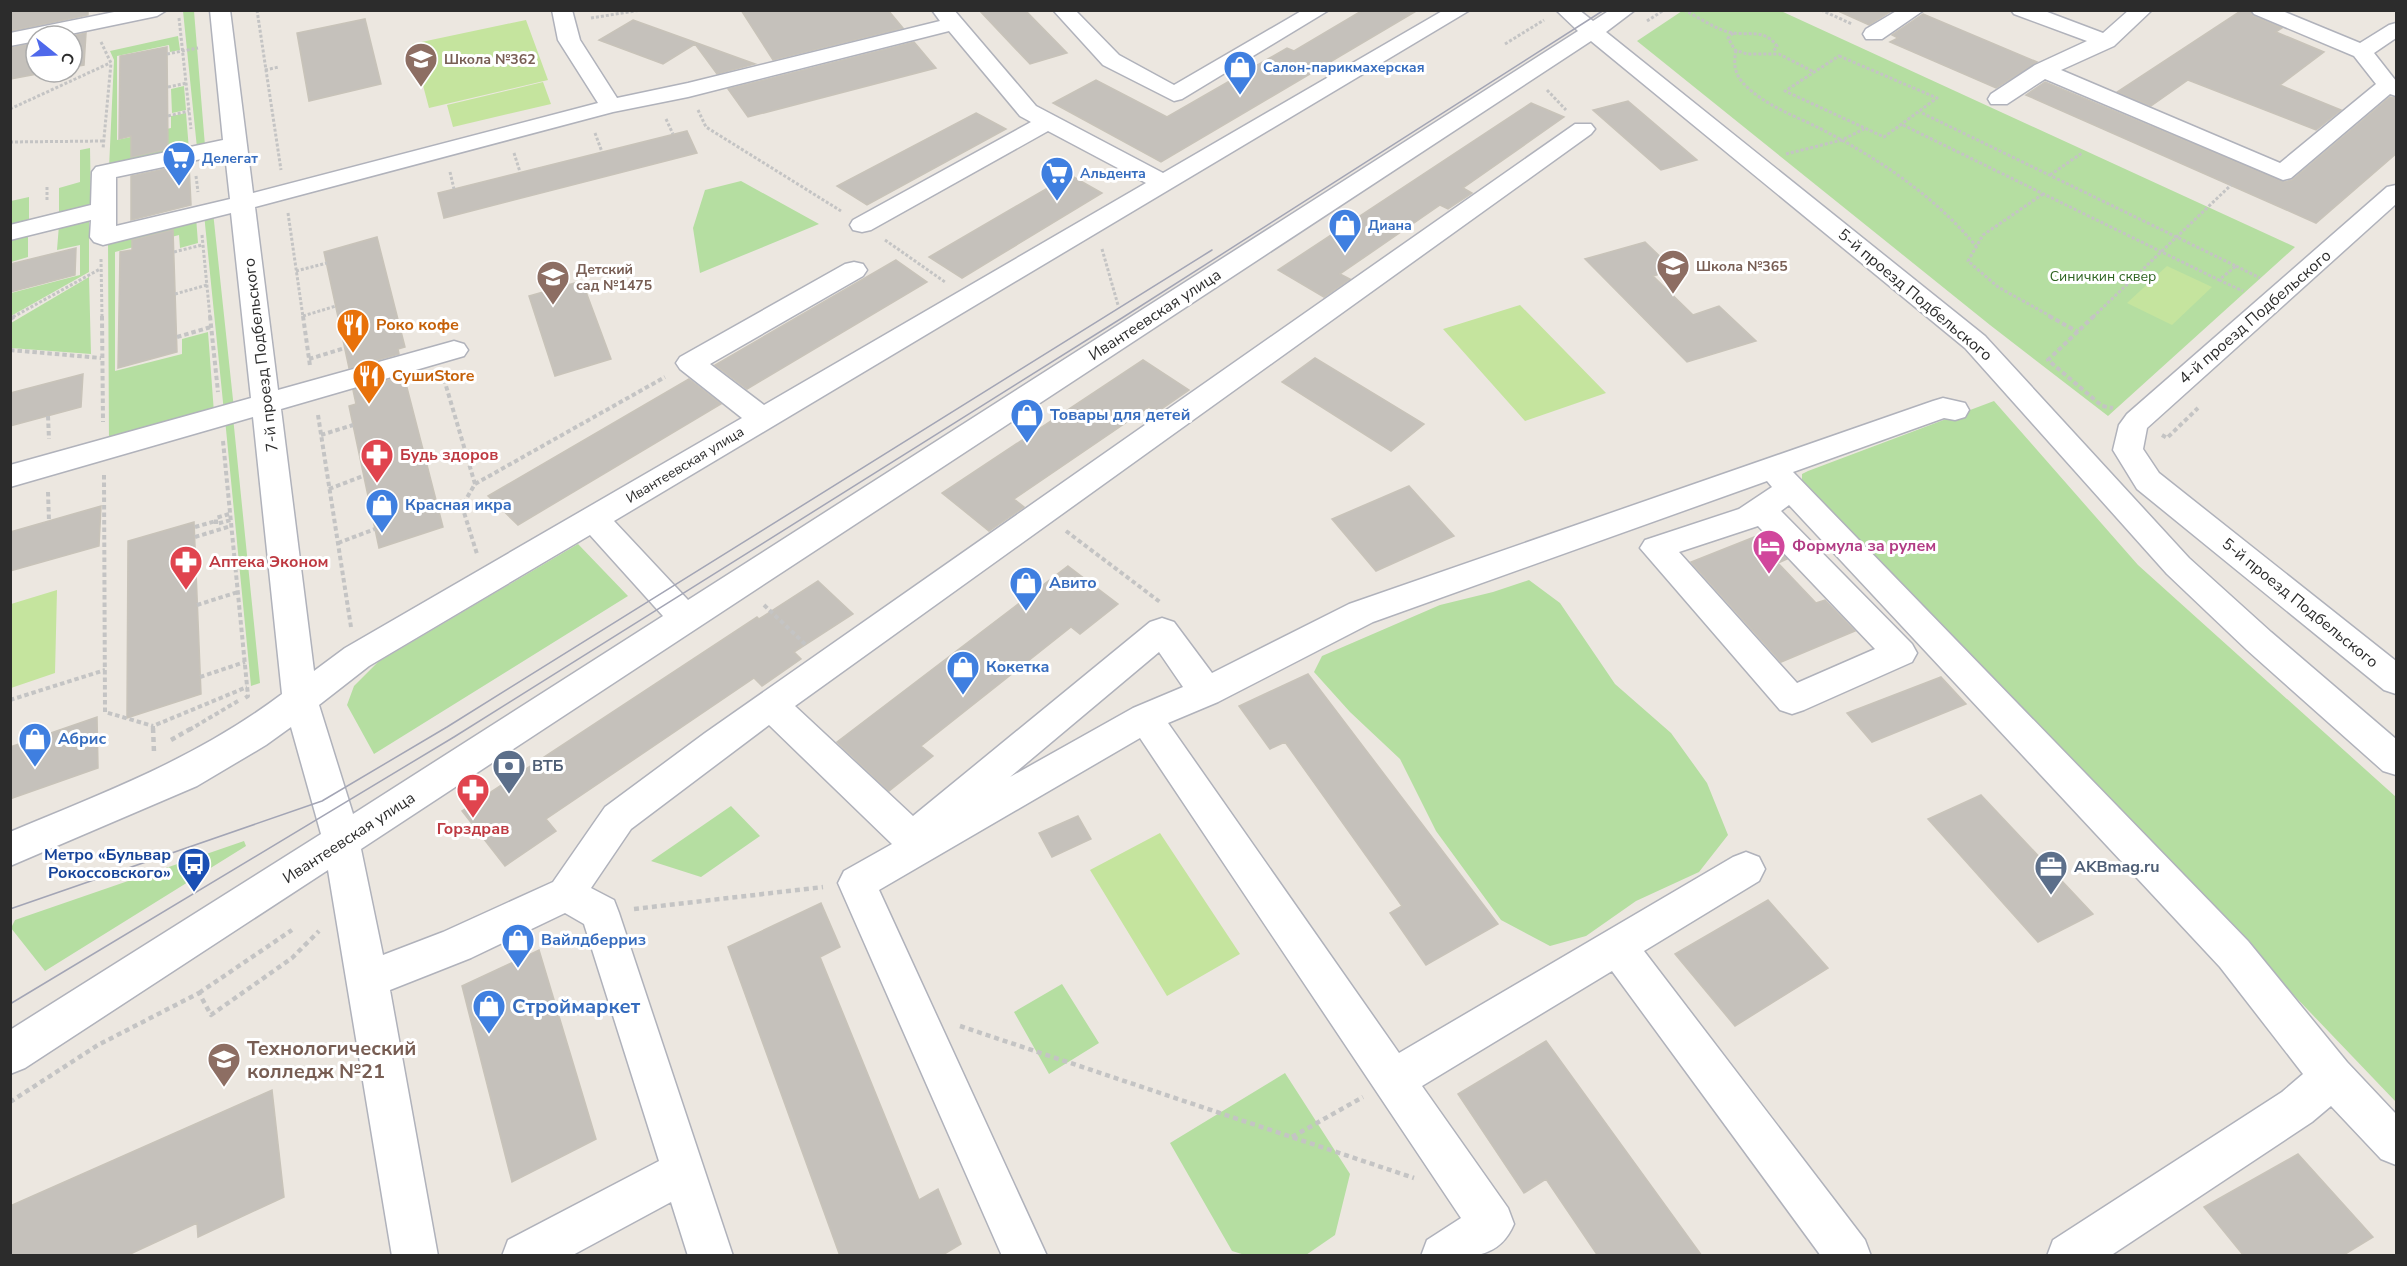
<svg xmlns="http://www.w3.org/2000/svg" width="2407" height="1266" font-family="'Nunito Sans',sans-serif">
<rect width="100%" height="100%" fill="#ece7e0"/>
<!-- green -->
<path fill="#b5dea1" d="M183,11H194L205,146L197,148Z
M1682,11H1781L2295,247L2108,416L1990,325L1637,41Z
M178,36L180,50L170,52L169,45L117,56V140L171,128V116L186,113L189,150L109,168L114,60L110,51Z
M184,86L186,110L172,113L171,89Z
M90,148L91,205L59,213V188L80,182V150Z
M741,181L819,224L700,273L693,228L705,190Z
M29,197V223L11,227V201Z
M213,212L234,409L224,412L204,214Z
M89,217V272L11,316V293L80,275V245L57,250L59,225Z
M196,217L198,243L180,248L179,235L115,252V371L182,354V339L208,332L214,413L109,443L108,239Z
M28,232V257L11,262V236Z
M89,277L91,354L11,348V323Z
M1994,401L2138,565L2396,797V1102L1802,481V474L1808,471Z
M233,417L260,683L251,686L225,419Z
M578,544L628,596L374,754L347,705L354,686L378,662Z
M1529,580L1560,603L1615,684L1671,733L1707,783L1728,835L1699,872L1636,901L1586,936L1550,946L1501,920L1436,831L1400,759L1350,712L1314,672L1322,656L1440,605L1493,592Z
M731,806L760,836L701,877L651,861Z
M244,841L246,846L45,971L11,928L15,920Z
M1062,984L1099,1043L1049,1074L1014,1012Z
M1285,1073L1350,1174L1335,1235L1306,1255H1245L1232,1251L1170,1143Z"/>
<!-- pitch -->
<path fill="#c5e49e" d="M526,20L548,80L429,108L412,44Z
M543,82L551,104L453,127L447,105Z
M2167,266L2212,287L2172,325L2127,303Z
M1520,305L1606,393L1525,421L1443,329Z
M57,590L55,673L11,688V604Z
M1160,833L1240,954L1167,996L1090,870Z"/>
<!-- building -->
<path fill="#c5c1bb" stroke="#c8c3b9" stroke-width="1.5" d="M10,10H88V15L10,31Z
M741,10H888L903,28L773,60Z
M979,10H1025L1067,53L1030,64Z
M1363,10H1418L1161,162L1053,103L1096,80L1167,117L1287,48L1294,51Z
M1836,10H1893L1869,25Z
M2242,10H2249L2253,16L2282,28L2276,32L2324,52L2280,85L2341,110L2316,130L2188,80L2151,106L2117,92Z
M1923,14L2037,62L1996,88L1890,42L1898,38L1892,35Z
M365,19L381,84L309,101L297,33Z
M633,20L697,43L755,64L717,74L695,44L663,64L599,40Z
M86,33L84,65L72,67V36Z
M914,42L936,68L748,117L728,89Z
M36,43V72H48L10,79V48Z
M167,47L168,149L131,157V136L119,139L120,56Z
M2045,82L2284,182L2292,180L2390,97L2397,98V153L2316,223L2026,95Z
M1628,101L1697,160L1661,170L1593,110Z
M1531,103L1564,117L1463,188L1472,193L1448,209L1440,205L1340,274L1350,279L1324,297L1278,270Z
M976,113L1006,129L867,205L837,186Z
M687,131L697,153L444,218L438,193Z
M189,164L191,205L131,220V176Z
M1070,175L1102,193L962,278L929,257Z
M173,230L177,352L118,368L120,252L132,250V240Z
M377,237L405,347L398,349L399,354L349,368L324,252Z
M1645,242L1674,270L1653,276L1693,315L1719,306L1756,341L1687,362L1585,259Z
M76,248L75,275L10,292V264Z
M896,260L927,282L747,389L715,365Z
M582,281L611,359L555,376L529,296Z
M1315,358L1424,424L1391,451L1282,382Z
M1143,360L1189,390L1157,412L1149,407L1014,499L1024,507L989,531L942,493Z
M83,374L81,407L10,426V393Z
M404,376L443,527L379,548L349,406L356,404L353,390Z
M689,379L721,404L518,525L488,496Z
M1409,486L1454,536L1376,571L1332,519Z
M101,506L99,546L10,571V532Z
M194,522L201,694L127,718L128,541Z
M1762,534L1787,559L1778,563L1816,603L1825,600L1855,631L1781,662L1691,562Z
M1068,566L1118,604L1080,634L1071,627L921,746L933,756L889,791L837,742Z
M818,581L853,614L794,652L801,659L762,686L754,678L546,819L556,831L505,866L462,811L757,617L759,619Z
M1308,674L1498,924L1426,965L1390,913L1402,906L1285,742L1270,749L1239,706Z
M1941,677L1966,704L1872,742L1847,713Z
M97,717L98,768L10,799V747Z
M1981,795L2093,914L2038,942L1928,819Z
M1078,816L1091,839L1052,857L1039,833Z
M1768,900L1828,968L1735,1026L1675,954Z
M821,903L840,947L820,957L919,1200L938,1189L961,1244L941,1256H840L728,947Z
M539,950L596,1139L512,1182L462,986Z
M1546,1041L1702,1256H1598L1546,1179L1524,1193L1458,1094Z
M272,1090L284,1197L198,1237L197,1223L126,1256H10V1206Z
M2298,1154L2373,1237L2342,1256H2244L2204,1207Z"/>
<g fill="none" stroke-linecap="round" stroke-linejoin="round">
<!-- minor casing -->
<g stroke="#b0b2bb" stroke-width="3">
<path id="minor" d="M124,10H167L157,16L61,36H36V41L10,46V33Z
M210,10H230L253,193L598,103L558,40L552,10H572L580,40L617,98L688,83L940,21L932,10H954L1036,106L1163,173L1444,10H1470L614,521L688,600L1578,31L1556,10H1579L1593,21L1610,10H1635L1606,32L1985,336L2189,558L2271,632L2396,739V775L2383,771L2247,650L2167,574L1965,348L1591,41L361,849L383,955L443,932L553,882L605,807L705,733L1575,124H1591L1595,129L1591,134L795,706L913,816L1150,622L1162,618L1174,622L1212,673L1349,604L1933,401L1943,398L1965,403L1969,410L1965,417L1955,420L1944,418L1793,472L2248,941L2347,1062L2396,1114V1165L2381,1159L2331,1106L2312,1122L2110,1256H2047L2053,1240L2282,1092L2303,1074L2220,967L1789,505L1781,511L1912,644L1917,653L1912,662L1804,710L1792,714L1780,710L1640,548L1645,540L1739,509L1772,487L1767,481L1373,622L1218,702L1168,723L1399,1053L1733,857L1746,852L1759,857L1765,869L1759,881L1644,951L1865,1240L1871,1256H1821L1612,971L1422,1086L1508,1208L1514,1224C1497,1265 1458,1256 1421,1256L1427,1240L1461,1218L1140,738L879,890L1047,1256H1002L838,883L844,871L892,844L769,725L631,829L591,888L614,900L619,913L733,1256H688L671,1202L571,1256H502L508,1240L659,1161L584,924L565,913L471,958L390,990L438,1256H392L328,870L25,1068L10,1074V1030L321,834L291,727L266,745L197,786L10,866V832C108,791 197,758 282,694L253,417L10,487V465L251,398L231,213L103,245L94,242L90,237L91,220L10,240V225L91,205L92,172L96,167L223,140ZM949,31L1020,116L1031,122L853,220L850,225L853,230L862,232L871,230L1048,131L1146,183L764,405L710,364L863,276L867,270L863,264L854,262L845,264L680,357L676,363L680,369L742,418L345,648L314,671L281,409L464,356L468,350L464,344L454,341L278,390L255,207L613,112L688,97ZM225,154L230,199L116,226V177ZM1758,526L1875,649L1797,683L1679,552ZM590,535L663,616L353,814L319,705L369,666ZM1159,652L1183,687L1133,708L1010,777Z
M1053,10H1075L1119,55L1174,85L1303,10H1329L1182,99L1174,101L1103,65Z
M1898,10H1924L1882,39H1866L1863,34L1866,29Z
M2011,10H2042L2103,33L2129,10H2152L2114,46L2061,70L2280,163L2376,84L2354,56L2254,14L2251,10H2280L2360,43L2389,25L2396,23V38L2374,53L2396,81V96L2390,94L2291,178L2283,180L2045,79L2007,104H1991L1988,99L1991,94L2035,65L2087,41L2014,14Z
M2396,185V204L2147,428L2143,449L2159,473L2396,661V694L2384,690L2137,489L2113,450L2119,425L2127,414L2387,187Z"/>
</g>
<!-- path-far2 -->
<path stroke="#c4c4c4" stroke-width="3" stroke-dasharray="3 2" stroke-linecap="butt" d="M257,10L281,170
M697,10H701
M1684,10C1698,17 1712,27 1728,32C1747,37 1763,27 1777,46L1773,52
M1821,10L1852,24
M179,18L191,129
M591,18L641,10
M1647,21L1664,10
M1733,33L1728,38L1735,50L1747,54H1779L1814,72
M101,42L111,63L103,149
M1505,44L1544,20
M1736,50C1733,66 1735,76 1747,87C1768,107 1798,117 1823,130C1881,160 1934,196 1976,246
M167,54L198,48
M1839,56L1937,98L1884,137L1785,91Z
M265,70L279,67
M168,87L187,83
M1547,90L1566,110
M10,109L110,63
M698,110L706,127L841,211
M168,116L189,111
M666,119L673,134
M1903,125L2219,280L2236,266L1920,112
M595,133L602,152
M10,142L103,141
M514,153L520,172
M1786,154L1842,140L1864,129
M450,172L454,189
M2050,175L2082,153
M196,176L198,192
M47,187V200
M2043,194L1983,235L1968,261L1998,287L2052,317
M288,213L303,317
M202,235L210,317
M885,240L945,282
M1102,249L1118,305
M174,252L202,245
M101,259L102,317
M2236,266L2260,278
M296,271L327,263
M2219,280L2243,291
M175,294L207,285
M303,316L336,306
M13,317L100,269
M2093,317L2231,185"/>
<!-- path-far1 -->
<path stroke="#c4c4c4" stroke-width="4" stroke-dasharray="4.5 3" stroke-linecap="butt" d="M102,316L103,422
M210,316L218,392
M303,316L310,366
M2049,316L2078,332
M2094,316L2048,360L2102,406L2113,408
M10,319L16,316
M177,337L211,327
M10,350L101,358
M309,359L345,348
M444,379L475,484L462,506L477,554
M318,415L351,627
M48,416L49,439
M321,435L353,425
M2162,435L2167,438L2198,408
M223,441L248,696L245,698
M104,475L105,712L153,726
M475,484L665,377
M329,489L363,476
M48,492L49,521
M229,514L216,518V524L231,520
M195,527L216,521
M1066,531L1160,602
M195,537L231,526
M338,543L375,529
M197,605L238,592
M764,605L806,645
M200,677L245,662
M10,700L105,670
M153,730V726L247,687
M189,730L238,701"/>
<!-- path -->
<path stroke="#c4c4c4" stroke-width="4.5" stroke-dasharray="5 4" stroke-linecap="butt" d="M153,728L154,752
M171,740L192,728
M634,909L823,887
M199,993L292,930
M960,1026L1414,1178
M10,1102L98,1045L199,993L211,1015L292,958L319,931
M1292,1137L1363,1097"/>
<!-- minor -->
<use href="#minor" fill="#fff" fill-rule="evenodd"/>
<!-- tram -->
<path stroke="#a3a5b5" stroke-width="1.5" d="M10,909L322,801L447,727L1212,250
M10,1004L454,737L1122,318L1604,10"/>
</g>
<!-- icons -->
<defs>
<g id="school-pin" transform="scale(1.725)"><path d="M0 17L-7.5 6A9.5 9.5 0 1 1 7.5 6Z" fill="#8d6e63" stroke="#fff"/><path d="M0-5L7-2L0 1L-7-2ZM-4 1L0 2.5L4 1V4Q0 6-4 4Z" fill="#fff"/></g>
<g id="shop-pin" transform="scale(1.725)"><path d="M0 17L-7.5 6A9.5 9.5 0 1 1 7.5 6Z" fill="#3f7fe0" stroke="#fff"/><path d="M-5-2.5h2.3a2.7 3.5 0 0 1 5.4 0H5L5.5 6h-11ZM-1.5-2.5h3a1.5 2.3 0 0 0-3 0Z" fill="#fff"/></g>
<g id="supermarket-pin" transform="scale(1.725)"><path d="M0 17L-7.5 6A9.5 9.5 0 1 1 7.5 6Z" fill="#3f7fe0" stroke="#fff"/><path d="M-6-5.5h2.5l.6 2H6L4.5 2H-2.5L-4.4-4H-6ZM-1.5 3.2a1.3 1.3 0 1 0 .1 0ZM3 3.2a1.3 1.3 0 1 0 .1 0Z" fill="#fff"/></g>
<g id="restaurant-pin" transform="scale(1.725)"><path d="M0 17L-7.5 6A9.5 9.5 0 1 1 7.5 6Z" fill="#e8710a" stroke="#fff"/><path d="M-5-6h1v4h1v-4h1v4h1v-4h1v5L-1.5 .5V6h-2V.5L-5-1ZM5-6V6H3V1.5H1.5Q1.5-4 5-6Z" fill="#fff"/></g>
<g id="pharmacy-pin" transform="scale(1.725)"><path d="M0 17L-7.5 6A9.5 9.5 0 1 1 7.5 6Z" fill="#e0444e" stroke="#fff"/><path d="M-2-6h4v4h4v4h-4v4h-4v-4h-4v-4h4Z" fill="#fff"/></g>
<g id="hotel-pin" transform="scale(1.725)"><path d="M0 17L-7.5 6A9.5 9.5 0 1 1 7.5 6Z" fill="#d1479c" stroke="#fff"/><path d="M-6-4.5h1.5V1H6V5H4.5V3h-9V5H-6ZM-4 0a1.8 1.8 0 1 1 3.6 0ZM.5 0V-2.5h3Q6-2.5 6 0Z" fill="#fff"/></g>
<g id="bank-pin" transform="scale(1.725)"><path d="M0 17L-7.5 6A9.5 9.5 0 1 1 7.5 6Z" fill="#5c6f8a" stroke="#fff"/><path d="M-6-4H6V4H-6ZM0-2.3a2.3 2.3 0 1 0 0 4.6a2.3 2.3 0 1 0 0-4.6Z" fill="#fff"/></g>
<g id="bus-pin" transform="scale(1.725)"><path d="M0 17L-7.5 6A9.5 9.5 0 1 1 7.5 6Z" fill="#1a4fb4" stroke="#fff"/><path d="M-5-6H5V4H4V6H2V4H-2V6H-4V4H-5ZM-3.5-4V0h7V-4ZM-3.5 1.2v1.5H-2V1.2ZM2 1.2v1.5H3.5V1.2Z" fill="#fff"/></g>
<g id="office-pin" transform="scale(1.725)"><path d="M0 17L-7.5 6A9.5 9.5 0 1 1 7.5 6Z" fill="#5c6f8a" stroke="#fff"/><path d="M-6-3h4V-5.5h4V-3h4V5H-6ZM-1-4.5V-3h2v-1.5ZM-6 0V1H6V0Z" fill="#fff"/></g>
<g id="university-pin" transform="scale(1.725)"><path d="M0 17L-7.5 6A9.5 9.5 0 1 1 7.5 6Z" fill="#8d6e63" stroke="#fff"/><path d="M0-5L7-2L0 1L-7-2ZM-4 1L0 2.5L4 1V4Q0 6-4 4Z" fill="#fff"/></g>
</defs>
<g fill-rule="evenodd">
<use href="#school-pin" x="421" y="59"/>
<use href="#shop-pin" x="1240" y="67"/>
<use href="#supermarket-pin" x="179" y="158"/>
<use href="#supermarket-pin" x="1057" y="173"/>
<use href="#shop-pin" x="1345" y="225"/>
<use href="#school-pin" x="1673" y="266"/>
<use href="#school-pin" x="553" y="277"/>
<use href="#restaurant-pin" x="353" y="325"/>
<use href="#restaurant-pin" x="369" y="376"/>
<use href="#shop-pin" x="1027" y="415"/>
<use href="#pharmacy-pin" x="377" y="455"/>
<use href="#shop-pin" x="382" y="505"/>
<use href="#hotel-pin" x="1769" y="546"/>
<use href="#pharmacy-pin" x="186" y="562"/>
<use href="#shop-pin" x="1026" y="583"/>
<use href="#shop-pin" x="963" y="667"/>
<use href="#shop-pin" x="35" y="739"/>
<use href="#bank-pin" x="509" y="766"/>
<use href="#pharmacy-pin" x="473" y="790"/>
<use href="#bus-pin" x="194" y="864"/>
<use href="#office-pin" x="2051" y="867"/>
<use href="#shop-pin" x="518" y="940"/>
<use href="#shop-pin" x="489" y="1006"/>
<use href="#university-pin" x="224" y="1059"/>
</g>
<g text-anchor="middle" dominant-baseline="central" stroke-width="6" stroke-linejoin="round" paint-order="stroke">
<!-- far-education labels -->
<g font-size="14" font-weight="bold" fill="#785e54" stroke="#fff" text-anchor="start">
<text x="444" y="59">Школа №362</text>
<text x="1696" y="266">Школа №365</text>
<text x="576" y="269">Детский<tspan x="576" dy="16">сад №1475</tspan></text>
</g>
<!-- far-shop labels -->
<g font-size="14" font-weight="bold" fill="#366cbe" stroke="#fff" text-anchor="start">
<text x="1263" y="67">Салон-парикмахерская</text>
<text x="202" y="158">Делегат</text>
<text x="1080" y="173">Альдента</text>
<text x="1368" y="225">Диана</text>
</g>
<!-- far-park labels -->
<g font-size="14" fill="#2e6421" stroke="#fff">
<text x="2103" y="276">Синичкин сквер</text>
</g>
<!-- far-street labels -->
<g font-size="14" fill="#2c2c2c" stroke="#fff">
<text transform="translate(685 465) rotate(-31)">Ивантеевская улица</text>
</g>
<!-- street labels -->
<g font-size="16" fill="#2c2c2c" stroke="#fff">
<text transform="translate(1915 295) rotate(40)">5-й проезд Подбельского</text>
<text transform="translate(1155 315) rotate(-33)">Ивантеевская улица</text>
<text transform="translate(2255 317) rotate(-41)">4-й проезд Подбельского</text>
<text transform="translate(261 355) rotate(-97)">7-й проезд Подбельского</text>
<text transform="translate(2300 603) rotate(39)">5-й проезд Подбельского</text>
<text transform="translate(349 838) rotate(-33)">Ивантеевская улица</text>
</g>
<!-- food labels -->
<g font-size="16" font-weight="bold" fill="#c56008" stroke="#fff" text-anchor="start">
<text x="376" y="325">Роко кофе</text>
<text x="392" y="376">СушиStore</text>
</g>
<!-- shop labels -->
<g font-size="16" font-weight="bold" fill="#366cbe" stroke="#fff" text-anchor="start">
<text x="1050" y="415">Товары для детей</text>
<text x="405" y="505">Красная икра</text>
<text x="1049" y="583">Авито</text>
<text x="986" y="667">Кокетка</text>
<text x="58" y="739">Абрис</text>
<text x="541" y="940">Вайлдберриз</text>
</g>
<!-- health labels -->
<g font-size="16" font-weight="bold" fill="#be3a42" stroke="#fff" text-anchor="start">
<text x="400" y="455">Будь здоров</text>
<text x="209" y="562">Аптека Эконом</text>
<text x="473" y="829" text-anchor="middle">Горздрав</text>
</g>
<!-- hotel labels -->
<g font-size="16" font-weight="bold" fill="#b23c85" stroke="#fff" text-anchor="start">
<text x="1792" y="546">Формула за рулем</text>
</g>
<!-- service labels -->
<g font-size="16" font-weight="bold" fill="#4e5e75" stroke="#fff" text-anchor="start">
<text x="532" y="766">ВТБ</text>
<text x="2074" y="867">AKBmag.ru</text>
</g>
<!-- transit labels -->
<g font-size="16" font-weight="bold" fill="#164399" stroke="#fff" text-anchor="end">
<text x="171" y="855">Метро «Бульвар<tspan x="171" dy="18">Рокоссовского»</tspan></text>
</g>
<!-- near-shop labels -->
<g font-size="20" font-weight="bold" fill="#366cbe" stroke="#fff" text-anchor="start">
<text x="512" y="1006">Строймаркет</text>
</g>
<!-- near-education labels -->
<g font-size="20" font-weight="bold" fill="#785e54" stroke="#fff" text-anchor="start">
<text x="247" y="1048">Технологический<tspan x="247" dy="23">колледж №21</tspan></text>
</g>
</g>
<!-- border -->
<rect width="2407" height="1266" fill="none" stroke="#2c2c2c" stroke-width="24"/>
<!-- north arrow -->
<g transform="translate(54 54) rotate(108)"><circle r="28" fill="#ffffff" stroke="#ababab" stroke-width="1.5"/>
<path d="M0-4.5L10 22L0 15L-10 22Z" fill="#4f69eb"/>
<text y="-9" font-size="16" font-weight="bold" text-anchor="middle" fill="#2c2c2c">С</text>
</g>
</svg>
